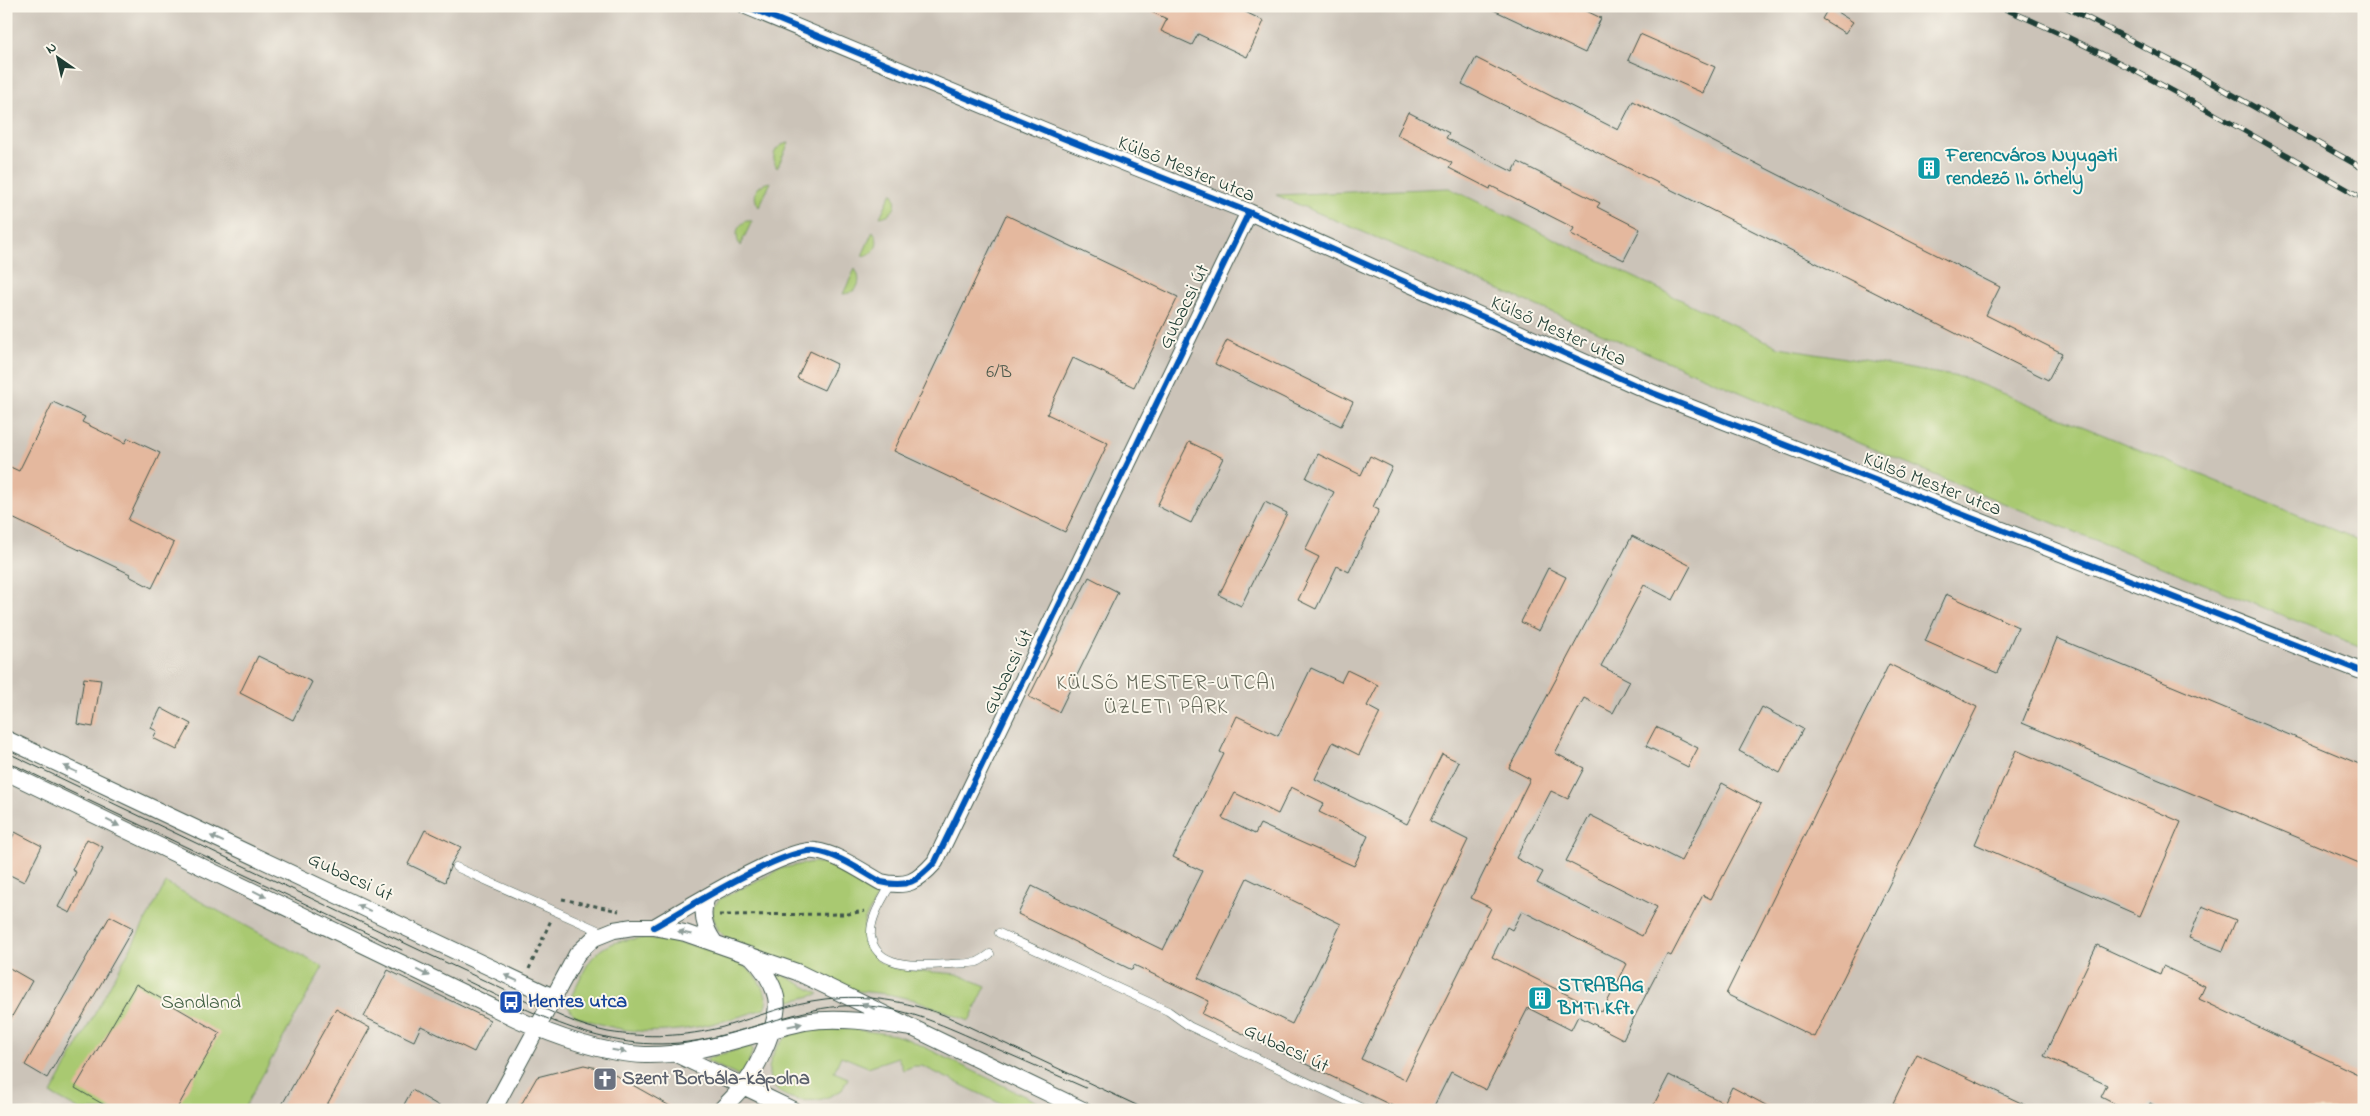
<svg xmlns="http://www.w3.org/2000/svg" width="2370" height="1116" font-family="'Indie Flower',sans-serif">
<rect width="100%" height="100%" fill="#fbf7ec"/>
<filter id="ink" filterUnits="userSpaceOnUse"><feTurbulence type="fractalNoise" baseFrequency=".02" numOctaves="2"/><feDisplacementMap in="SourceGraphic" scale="10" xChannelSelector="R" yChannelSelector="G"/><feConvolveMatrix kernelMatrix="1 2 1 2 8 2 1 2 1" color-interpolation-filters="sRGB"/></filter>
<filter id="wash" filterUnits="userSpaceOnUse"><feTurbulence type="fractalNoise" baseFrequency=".0096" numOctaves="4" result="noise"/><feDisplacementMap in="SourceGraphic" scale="20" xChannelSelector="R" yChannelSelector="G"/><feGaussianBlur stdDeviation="1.12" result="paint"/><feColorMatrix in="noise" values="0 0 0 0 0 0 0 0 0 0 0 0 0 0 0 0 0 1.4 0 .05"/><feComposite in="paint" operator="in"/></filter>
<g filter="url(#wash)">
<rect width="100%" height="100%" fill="#f5e7cf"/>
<!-- industrial -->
<path fill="#cbc3b8" d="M6,6H2364V542L1965,378L1779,347L1449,188L1278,195L1956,484L2364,648V1110H6Z"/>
<!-- green -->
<path fill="#a9c971" stroke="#648352" d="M789,143L777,168C770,156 775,145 789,143Z
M771,182L759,207C751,195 756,184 771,182Z
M1449,188L1779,347L1965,378L2364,542V648L1956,484L1276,195Z
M892,192C900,204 894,215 880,217Z
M746,221H752L740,246C735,235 736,227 746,221Z
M873,231C881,243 876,254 862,256Z
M855,269C863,281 858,293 843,294Z
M813,862L828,865L879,894L864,921V935L868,948L878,961L896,969L957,974L986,986L969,1021L916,1000L887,994L850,990L725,937L718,930L712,914L714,906L720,899L783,868Z
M166,883L323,967L243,1110H80L51,1094Z
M648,938C683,943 746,951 762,987C766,995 769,1001 764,1009C707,1027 652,1042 594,1022C582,1018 570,1017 568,1003C591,958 592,940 648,938Z
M774,971H776L819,994L791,1001L786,999Z
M852,1029L895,1035L910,1040L1053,1110H1014L922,1066H914L903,1070L898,1057L868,1067L841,1056L834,1072L848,1078L842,1090C834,1094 826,1099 817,1100C785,1104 756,1085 775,1051C779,1043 785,1037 794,1033C811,1027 834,1029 852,1029Z
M750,1046L753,1049L747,1068L741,1075L738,1076L707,1061L708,1058Z"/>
<g id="blocks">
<!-- building -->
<path fill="#e4b89e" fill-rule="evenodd" d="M1139,6H1233L1264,21L1247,57L1198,34L1192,45L1161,31L1167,19Z
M1485,6H1576L1601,18L1585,53Z
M1829,7L1853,22L1845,33L1822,19Z
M1640,34L1715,67L1703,93L1628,60Z
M1476,58L1618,130L1633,101L2000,287L1986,315L2062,353L2048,380L1462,84Z
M1408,112L1449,133L1446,138L1513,172L1518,162L1600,203L1597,207L1640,229L1624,260L1571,234L1574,228L1491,186L1490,189L1449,168L1452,163L1397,135Z
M1006,215L1178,297L1134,387L1073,358L1047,414L1108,443L1065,532L894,451Z
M1227,340L1353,402L1341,426L1215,364Z
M810,351L837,364L824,390L797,378Z
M53,402L85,417L82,422L125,443L128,438L160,453L128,520L174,543L152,588L129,576L130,574L6,515V465L19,471Z
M1189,442L1223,458L1191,523L1157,506Z
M1318,454L1361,475L1370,456L1392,467L1373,507L1379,510L1349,572L1337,566L1316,609L1298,600L1319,557L1305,550L1334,492L1306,478Z
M1265,502L1287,513L1241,606L1219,595Z
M1632,536L1691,566L1673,600L1644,585L1601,666L1630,681L1613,713L1584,698L1555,753L1584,768L1568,799L1551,791L1516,858L1543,872L1537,883L1642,936L1657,907L1566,861L1590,815L1681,861L1722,783L1761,804L1711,899L1703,895L1671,956L1667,954L1623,1039L1578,1016L1571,1030L1528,1008L1486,1090L1451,1072L1432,1110H1401L1202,1014L1209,1001L1134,965L1132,970L1018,914L1032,886L1163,950L1202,871L1173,857L1224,754L1220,752L1237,716L1278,736L1311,668L1341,682L1347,670L1378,685L1367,706L1380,713L1359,755L1333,742L1315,779L1407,824L1442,754L1459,762L1430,821L1468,840L1361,1059L1405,1080L1491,908L1471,898L1530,779L1509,768ZM1291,787L1324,803L1319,812L1368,836L1354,866L1260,824L1255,834L1222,818L1235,793L1278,814ZM1247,878L1341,924L1292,1024L1198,978ZM1522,911L1627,964L1602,1012L1492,957L1507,927L1512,930Z
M1548,568L1566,577L1539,631L1521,622Z
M1089,577L1118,592L1059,712L1029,697Z
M1946,594L2018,627L1997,673L1925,641Z
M2057,638L2364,766V865L2022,723Z
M258,656L312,682L293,720L240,693Z
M1889,664L1977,707L1814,1037L1726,994Z
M84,678L101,680L93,727L77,724Z
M1762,707L1803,729L1780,773L1739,751Z
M161,708L191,724L177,750L153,738L157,731L151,728Z
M1656,727L1698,748L1688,767L1646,746Z
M2016,750L2181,822L2140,916L1975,844Z
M425,830L461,847L451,864L445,882L408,864Z
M15,832L42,846L24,882L6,873V850Z
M87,839L103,847L70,913L58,907L76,872L72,870Z
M2202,906L2236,920L2223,951L2189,938Z
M110,916L133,928L47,1078L25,1065Z
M2097,945L2160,974L2163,966L2205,986L2199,999L2364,1077V1110H2163L2150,1103L2147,1110H2127L2101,1097L2107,1085L2044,1056Z
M6,966L32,981L6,1027Z
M388,970L490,1020L474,1052L421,1026L414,1041L364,1017Z
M136,984L220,1033L176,1110H113L75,1088Z
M336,1009L370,1028L324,1110H279Z
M1917,1054L2036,1110H1907L1893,1103Z
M584,1065L606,1070L677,1110H518L537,1077Z
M1669,1075L1724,1103L1732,1087L1775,1110H1651Z
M412,1090L446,1110H401Z"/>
</g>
</g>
<g filter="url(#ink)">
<use href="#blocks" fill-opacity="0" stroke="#3f564b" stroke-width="1"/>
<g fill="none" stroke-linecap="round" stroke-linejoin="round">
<!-- service casing -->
<g stroke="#3f564b" stroke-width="9">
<path id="service" d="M456,867L602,932
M891,884C883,899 870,917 871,935C874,971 925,965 950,964C958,963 969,964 977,962C982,960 986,957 990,954
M999,933L1168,1011L1189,1026L1366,1110"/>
</g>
<!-- minor casing -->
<g stroke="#3f564b" stroke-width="18">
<path id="minor" d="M746,6L1060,137L1249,212L1653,393L2364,672
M6,739L555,998
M6,772L517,1019C554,1036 605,1054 645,1055C700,1056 752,1033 805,1022C840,1016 877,1023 911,1028
M707,897C700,913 704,927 714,942
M654,927C684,910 785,847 815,851C838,854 861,871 881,882C907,888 917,882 935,862L1249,212
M674,1053L793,1110
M493,1110L577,954L594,938L614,930L633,927H654L685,933L797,972L1083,1110
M721,1110C729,1101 738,1093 745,1084C758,1066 781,1020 776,997C772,980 762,967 750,955"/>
</g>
<!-- path -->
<path stroke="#3f564b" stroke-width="3" stroke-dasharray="4 4" stroke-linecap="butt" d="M562,899L619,911
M719,915L848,914L865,911
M529,969L551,920"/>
<!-- service -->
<use href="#service" stroke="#fff" stroke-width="8"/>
<!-- minor -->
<use href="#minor" stroke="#fff" stroke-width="16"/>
<!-- tram -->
<path stroke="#1f3d34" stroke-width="1" d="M6,752C142,817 277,882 413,947C449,964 486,981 523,999C550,1011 578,1026 608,1032C646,1038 685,1037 723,1027C757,1017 790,1003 825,999C867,994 905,1001 944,1015L1147,1110
M6,761L402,950
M465,980C555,1023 621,1062 724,1035C772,1023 817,1002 868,1006C910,1009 947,1027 986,1044C1019,1059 1053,1073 1086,1088"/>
<!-- rail casing -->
<g stroke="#1f3d34" stroke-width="5.5">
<path id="rail" d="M1998,6C2125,59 2244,131 2364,199
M2064,6L2187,69L2364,169"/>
</g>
<!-- rail -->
<use href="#rail" stroke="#fbf7ec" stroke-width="4" stroke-dasharray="11" stroke-linecap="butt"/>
<!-- cycleway casing -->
<g stroke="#fbf7ec" stroke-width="9">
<path id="cycleway" d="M746,6L1060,137L1249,212L1653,393L2364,672
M654,927C684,910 785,847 815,851C838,854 861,871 881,882C907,888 917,882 935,862L1249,212"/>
</g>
<!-- cycleway -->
<use href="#cycleway" stroke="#0057b8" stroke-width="6"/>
</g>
<!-- one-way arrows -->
<defs><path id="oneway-solid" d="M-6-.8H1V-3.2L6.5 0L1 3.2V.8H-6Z" transform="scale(1.25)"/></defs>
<g fill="#8f9e9a">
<use href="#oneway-solid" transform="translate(70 769) rotate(-155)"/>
<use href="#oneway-solid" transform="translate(113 823) rotate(26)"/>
<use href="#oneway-solid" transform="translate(217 839) rotate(-155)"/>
<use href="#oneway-solid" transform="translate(260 894) rotate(26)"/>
<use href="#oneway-solid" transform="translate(364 908) rotate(-155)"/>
<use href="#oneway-solid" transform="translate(685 933) rotate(-167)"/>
<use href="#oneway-solid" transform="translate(423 973) rotate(26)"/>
<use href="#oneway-solid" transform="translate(511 978) rotate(-155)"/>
<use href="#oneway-solid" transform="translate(868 1006) rotate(-154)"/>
<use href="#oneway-solid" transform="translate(795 1025) rotate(-12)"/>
<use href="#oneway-solid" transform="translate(619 1051) rotate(10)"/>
</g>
</g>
<!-- icons -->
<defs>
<g id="building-square" transform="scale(1.25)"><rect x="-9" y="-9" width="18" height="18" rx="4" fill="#0f9aa8" stroke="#fbf7ec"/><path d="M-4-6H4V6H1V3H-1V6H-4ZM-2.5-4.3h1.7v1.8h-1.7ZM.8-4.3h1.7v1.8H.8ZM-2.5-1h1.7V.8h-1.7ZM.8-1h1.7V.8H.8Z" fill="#fff"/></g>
<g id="bus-square" transform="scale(1.25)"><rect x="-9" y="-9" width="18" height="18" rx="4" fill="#1a4fb4" stroke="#fbf7ec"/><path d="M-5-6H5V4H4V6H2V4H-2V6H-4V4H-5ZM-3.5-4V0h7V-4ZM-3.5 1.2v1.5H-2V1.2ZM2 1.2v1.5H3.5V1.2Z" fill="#fff"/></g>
<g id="church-square" transform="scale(1.25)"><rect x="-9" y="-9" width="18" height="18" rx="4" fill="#6b7280" stroke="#fbf7ec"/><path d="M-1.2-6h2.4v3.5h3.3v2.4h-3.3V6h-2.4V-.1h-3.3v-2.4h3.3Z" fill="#fff"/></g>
</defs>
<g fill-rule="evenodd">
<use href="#building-square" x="1929" y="168"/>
<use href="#building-square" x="1540" y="998"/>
<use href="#bus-square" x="511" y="1002"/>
<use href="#church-square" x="605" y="1079"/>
</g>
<g text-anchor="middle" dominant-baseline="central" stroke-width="4" stroke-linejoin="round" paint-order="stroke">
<!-- number labels -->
<g font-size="18" fill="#505c4e">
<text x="999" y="373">6/B</text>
</g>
<!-- culture labels -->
<g font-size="20" font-weight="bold" fill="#0d838f" stroke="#fbf7ec" text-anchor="start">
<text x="1946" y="156">Ferencváros Nyugati<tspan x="1946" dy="23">rendező II. őrhely</tspan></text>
<text x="1558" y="986">STRABAG<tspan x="1558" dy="23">BMTI Kft.</tspan></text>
</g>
<!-- street labels -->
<g font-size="20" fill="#1f3d34" stroke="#fbf7ec">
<text transform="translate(1186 170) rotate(22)">Külső Mester utca</text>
<text transform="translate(1185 307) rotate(-64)">Gubacsi út</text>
<text transform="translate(1558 332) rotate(24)">Külső Mester utca</text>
<text transform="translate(1932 485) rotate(21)">Külső Mester utca</text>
<text transform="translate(1009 672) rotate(-64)">Gubacsi út</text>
<text transform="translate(350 878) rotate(25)">Gubacsi út</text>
<text transform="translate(1286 1049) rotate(25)">Gubacsi út</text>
</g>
<!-- transit labels -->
<g font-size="20" font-weight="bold" fill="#164399" stroke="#fbf7ec" text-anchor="start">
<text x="528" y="1002">Hentes utca</text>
</g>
<!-- park labels -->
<g font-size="20" fill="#426043" stroke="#fbf7ec">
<text x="201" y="1003">Sandland</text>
</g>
<!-- worship labels -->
<g font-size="20" font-weight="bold" fill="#5b616d" stroke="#fbf7ec" text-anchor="start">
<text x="622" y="1079">Szent Borbála-kápolna</text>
</g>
<!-- neighbourhood labels -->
<g font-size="21" letter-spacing="1" fill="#646859" stroke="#fbf7ec">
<text x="1166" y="684">KÜLSŐ MESTER-UTCAI<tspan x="1166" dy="24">ÜZLETI PARK</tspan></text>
</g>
</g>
<!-- margin -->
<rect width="2370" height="1116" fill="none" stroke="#fbf7ec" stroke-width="25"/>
<!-- north arrow -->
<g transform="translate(58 58) rotate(326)" stroke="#fbf7ec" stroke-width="4" paint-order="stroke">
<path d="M0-4L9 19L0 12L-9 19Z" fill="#1f3d34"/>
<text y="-8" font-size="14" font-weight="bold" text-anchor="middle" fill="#1f3d34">N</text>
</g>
</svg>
